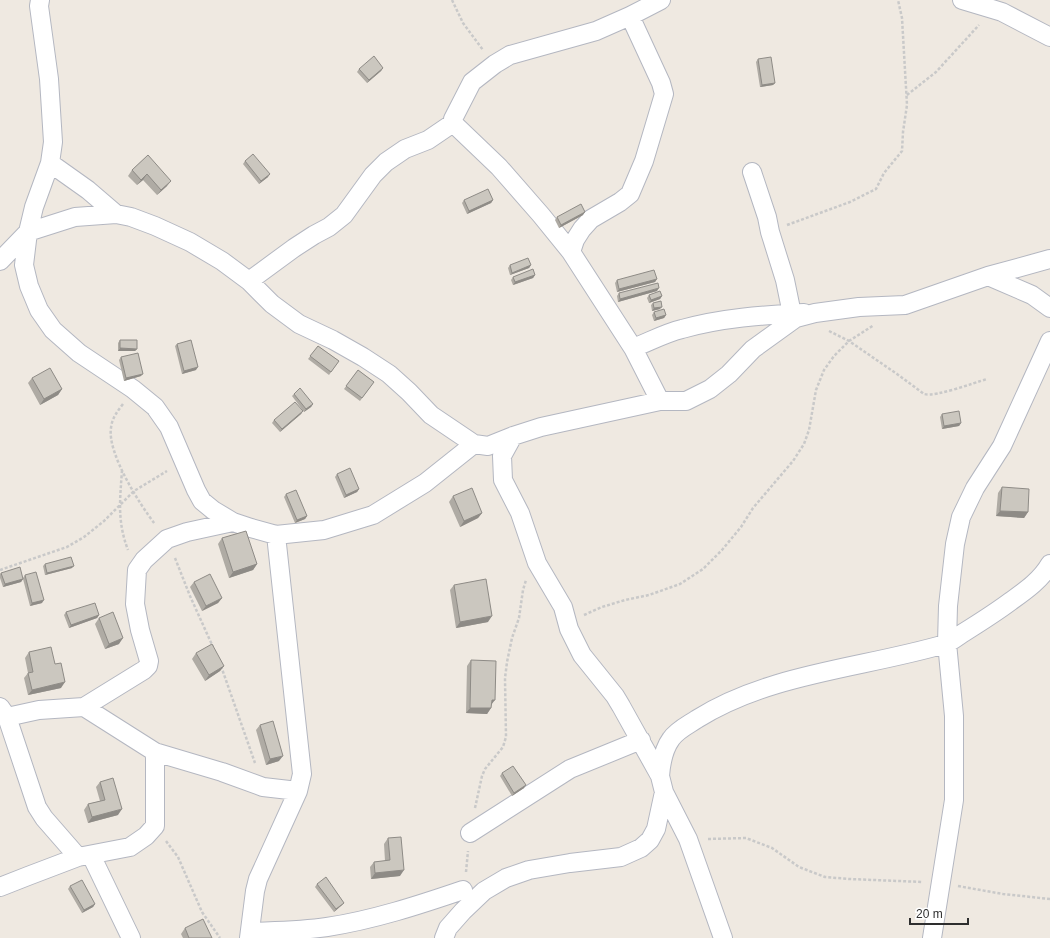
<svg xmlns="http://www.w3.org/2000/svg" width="1050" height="938" font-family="Helvetica,sans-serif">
<rect width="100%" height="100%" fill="#efe9e1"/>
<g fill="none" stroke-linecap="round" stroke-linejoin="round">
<!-- minor casing -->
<g stroke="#b4b7c1" stroke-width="20">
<path id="minor" d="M40,0L39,6L49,79L53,142L50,163L34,207L28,232L24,265L29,286L39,310L53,330L79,353L133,389L155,407L169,427L196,490L202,501L213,510L233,522L251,528L276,535L324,530L373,515L425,483L474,444
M962,0L1002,12L1050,37
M453,123L499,167L541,215L571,252L633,348L660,401
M50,163L88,190L116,214
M752,172L767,217L770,232L785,280L792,314
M571,252L575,240L582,229L591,219L620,202L630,194L644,161L664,94L661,83L630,16
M0,261L28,232L75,217L116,214L131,217L155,226L190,242L222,261L249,281L272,304L299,324L333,340L363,357L389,374L409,392L431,415L474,444L488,446L513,436L541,427L660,401H686L710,389L729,374L753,349L796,318L815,313L859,307L905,305L988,276L1050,259
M988,276L1032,295L1050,308
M249,281L294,248L314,235L329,227L344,215L373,175L386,162L405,149L428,140L453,123V119L472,82L495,64L510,55L596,31L630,16L661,0
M633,348C649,342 665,333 682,329C721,318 763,315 804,313
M0,707L7,717L37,807L44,818L78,857
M84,707L144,670L148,666L149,661L140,630L135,604L137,570L144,560L167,539L187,532L233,522
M7,717L39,710L84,707L155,752L222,772L263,787L298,791
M660,776C661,763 663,750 671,739C677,730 688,725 697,719C770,673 864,668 945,644C951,642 957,637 963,633C979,623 995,613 1011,601C1025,591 1041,580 1050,564
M664,792L688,839L723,938
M470,833L570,769L641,740
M91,855L131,938
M0,887L28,876L78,857L130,847L146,836L155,826V752
M250,932C276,931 301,931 327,927C373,920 419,905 463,890
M249,938L255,891L258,879L298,791L302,774L276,535
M444,938L448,928L463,911L484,891L506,878L529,870L570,863L621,857L641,848L650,840L656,829L664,792L660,776L621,706L615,696L582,655L569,629L563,607L537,563L520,513L503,480L502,456L513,436
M932,938L954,800V716L947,643L948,606L955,544L961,517L975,488L1002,446L1050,341"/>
</g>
<!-- path -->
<path stroke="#c9c9c9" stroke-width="2.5" stroke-dasharray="3 2" stroke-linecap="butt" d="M452,0L463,23L483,50
M907,95L936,72L979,25
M787,225L850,202L876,189L884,173L902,151L903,132L907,105L902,18L898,0
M829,331L849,341L897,374L924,394C937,397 973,383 987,379
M123,404C117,412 112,418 111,428C107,453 140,505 155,524
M122,470C120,500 117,521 128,550
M175,558L190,596L213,647
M0,570L67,547L84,537L104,521L134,491L167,471
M584,615L602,607L625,600L649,595L680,584L703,569L722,550L741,527L753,508L793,461L804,444L809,430L816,390L824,370L834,356L849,341L874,325
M221,666L255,763
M475,808L482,776L485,769L503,747L506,737L505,678L507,662L512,638L519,618L523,590L526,580
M708,839L746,838L772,848L799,867L825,877L849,879L923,882
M166,841L178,857L202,912L220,938
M466,872L468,851
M958,886L1003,894L1050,899"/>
<!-- minor -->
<use href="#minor" stroke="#fff" stroke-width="18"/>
</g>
<!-- wall -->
<path fill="#afaba4" d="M758,59L775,83L773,85L760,87L756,62Z
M383,68L381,71L367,83L357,72L359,69Z
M148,155L167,186L157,195L143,180L137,185L128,176L132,170Z
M245,161L268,177L259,184L243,164Z
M464,200H493L491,203L467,214L462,203Z
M583,215L559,228L555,220L557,217Z
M510,265H531L529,268L510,275L508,268Z
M535,275L533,278L513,285L511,280L513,277Z
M657,279L655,282L617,292L615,283L617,280Z
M657,291L618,302L617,296L619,293Z
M649,295L662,296L660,299L649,303L647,298Z
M653,303L660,309L652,311L651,305Z
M654,312L666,315L664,318L654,321L652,315Z
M120,340L137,349L135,351H118V343Z
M177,344L196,370L182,374L175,346Z
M318,346L339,361L329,375L308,359Z
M121,357L141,376L124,381L119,360Z
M358,370L374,382L360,401L344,389Z
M32,378L62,389L58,395L40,405L28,383Z
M294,394L313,404L311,407L304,412L292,396Z
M303,411L301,414L280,432L272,423L274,420Z
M942,414L961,423L959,426L942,429L940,417Z
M337,474L359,489L357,492L344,498L335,477Z
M1002,487L1028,512L1024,518L996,516L998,493Z
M286,494L307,516L305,519L295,523L284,497Z
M453,496L482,513L478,518L460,527L449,502Z
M222,538L257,564L253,570L229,578L218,544Z
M45,564L72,568L45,575L43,566Z
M1,573L23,578L25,575L42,603L30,606L23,579L21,582L3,587L0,578V574Z
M194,582L222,598L218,603L202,611L190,587Z
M454,585L488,622L456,628L450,590Z
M66,612L99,615L97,618L69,628L64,615Z
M99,618L119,644L105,649L95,624Z
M29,652L55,664L61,688L28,695L24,678L28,673L25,658Z
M196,653L224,666L220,671L205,681L192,659Z
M471,660L491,705V708L487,714L466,713L467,666Z
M260,725L279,761L266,765L256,730Z
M502,773L524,788L512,796L500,776Z
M100,782L118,815L88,823L84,810L88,804L100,801L96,787Z
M388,838L400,876L371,879L370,867L374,862L385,861L384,844Z
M317,884L344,903L342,905L334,912L315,887Z
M70,886L95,904L93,907L82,913L68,889Z
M185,928L212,938H183L181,934Z"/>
<!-- shaded-wall -->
<path fill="#8e8b86" d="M383,68L381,71L367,83L369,80Z
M775,83L773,85L760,87L762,85Z
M147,174L143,180L137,185L141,180Z
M270,174L268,177L259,184L261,181Z
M171,181L167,186L157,195L161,190Z
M493,200L491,203L467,214L469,211Z
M585,212L583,215L559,228L561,225Z
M531,265L529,268L510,275L512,273Z
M535,275L533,278L513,285L515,282Z
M657,279L655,282L617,292L619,289Z
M659,288L657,291L618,302L620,299Z
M662,296L660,299L649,303L651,300Z
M662,307L660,309L652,311L654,308Z
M666,315L664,318L654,321L656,318Z
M120,348L137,349L135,351H118Z
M198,367L196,370L182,374L184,371Z
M143,374L141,376L124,381L126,378Z
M62,389L58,395L40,405L44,399Z
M313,404L311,407L304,412L306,409Z
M303,411L301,414L280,432L282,429Z
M961,423L959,426L942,429L944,426Z
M359,489L357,492L344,498L346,495Z
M1000,511L1028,512L1024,518L996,516Z
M482,513L478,518L460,527L464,521Z
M307,516L305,519L295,523L297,520Z
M257,564L253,570L229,578L233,572Z
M74,566L72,568L45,575L47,573Z
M23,579L21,582L3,587L5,584Z
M222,598L218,603L202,611L206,606Z
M44,600L42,603L30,606L32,603Z
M99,615L97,618L69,628L71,625Z
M492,616L488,622L456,628L460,622Z
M123,638L119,644L105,649L109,644Z
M224,666L220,671L205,681L209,675Z
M65,682L61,688L28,695L32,690Z
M492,700H495L491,705Z
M470,708H491L487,714L466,713Z
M283,756L279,761L266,765L270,759Z
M526,785L524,788L512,796L514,793Z
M122,809L118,815L88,823L92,817Z
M404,870L400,876L371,879L375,873Z
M344,903L342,905L334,912L336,909Z
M95,904L93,907L82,913L84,910Z"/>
<!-- building -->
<path fill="#cbc7bf" stroke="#8e8b86" d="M374,56L383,68L369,80L359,69Z
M771,57L775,83L762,85L758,59Z
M253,154L270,174L261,181L245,161Z
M148,155L171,181L161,190L147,174L141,180L132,170Z
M488,189L493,200L469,211L464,200Z
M581,204L585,212L561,225L557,217Z
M528,258L531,265L512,273L510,265Z
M533,269L535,275L515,282L513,277Z
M654,270L657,279L619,289L617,280Z
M658,283L659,288L620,299L619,293Z
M660,291L662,296L651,300L649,295Z
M661,301L662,307L654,308L653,303Z
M664,309L666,315L656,318L654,312Z
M120,340H137V349L120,348Z
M191,340L198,367L184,371L177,344Z
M318,346L339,361L331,372L310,356Z
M138,353L143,374L126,378L121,357Z
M50,368L62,389L44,399L32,378Z
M358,370L374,382L362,398L346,386Z
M300,388L313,404L306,409L294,394Z
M295,402L303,411L282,429L274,420Z
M959,411L961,423L944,426L942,414Z
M350,468L359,489L346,495L337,474Z
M1002,487L1029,489L1028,512L1000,511Z
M472,488L482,513L464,521L453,496Z
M296,490L307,516L297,520L286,494Z
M246,531L257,564L233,572L222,538Z
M71,557L74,566L47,573L45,564Z
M20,567L23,579L5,584L1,573Z
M36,572L44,600L32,603L25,575Z
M210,574L222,598L206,606L194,582Z
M486,579L492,616L460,622L454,585Z
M95,603L99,615L71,625L66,612Z
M113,612L123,638L109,644L99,618Z
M212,644L224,666L209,675L196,653Z
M51,647L55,664L61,663L65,682L32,690L28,673L33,672L29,652Z
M471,660L496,661L495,700H492L491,708H470Z
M273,721L283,756L270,759L260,725Z
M513,766L526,785L514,793L502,773Z
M113,778L122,809L92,817L88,804L105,800L100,782Z
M401,837L404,870L375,873L374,862L390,860L388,838Z
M326,877L344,903L336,909L317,884Z
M82,880L95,904L84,910L70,886Z
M203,919L212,938H189L185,928Z"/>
<!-- scale -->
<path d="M910 918v6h58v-6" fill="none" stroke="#2e2e2e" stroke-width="2"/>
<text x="916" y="918" font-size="12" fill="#2e2e2e" stroke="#ffffff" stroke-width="3" paint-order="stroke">20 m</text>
</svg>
